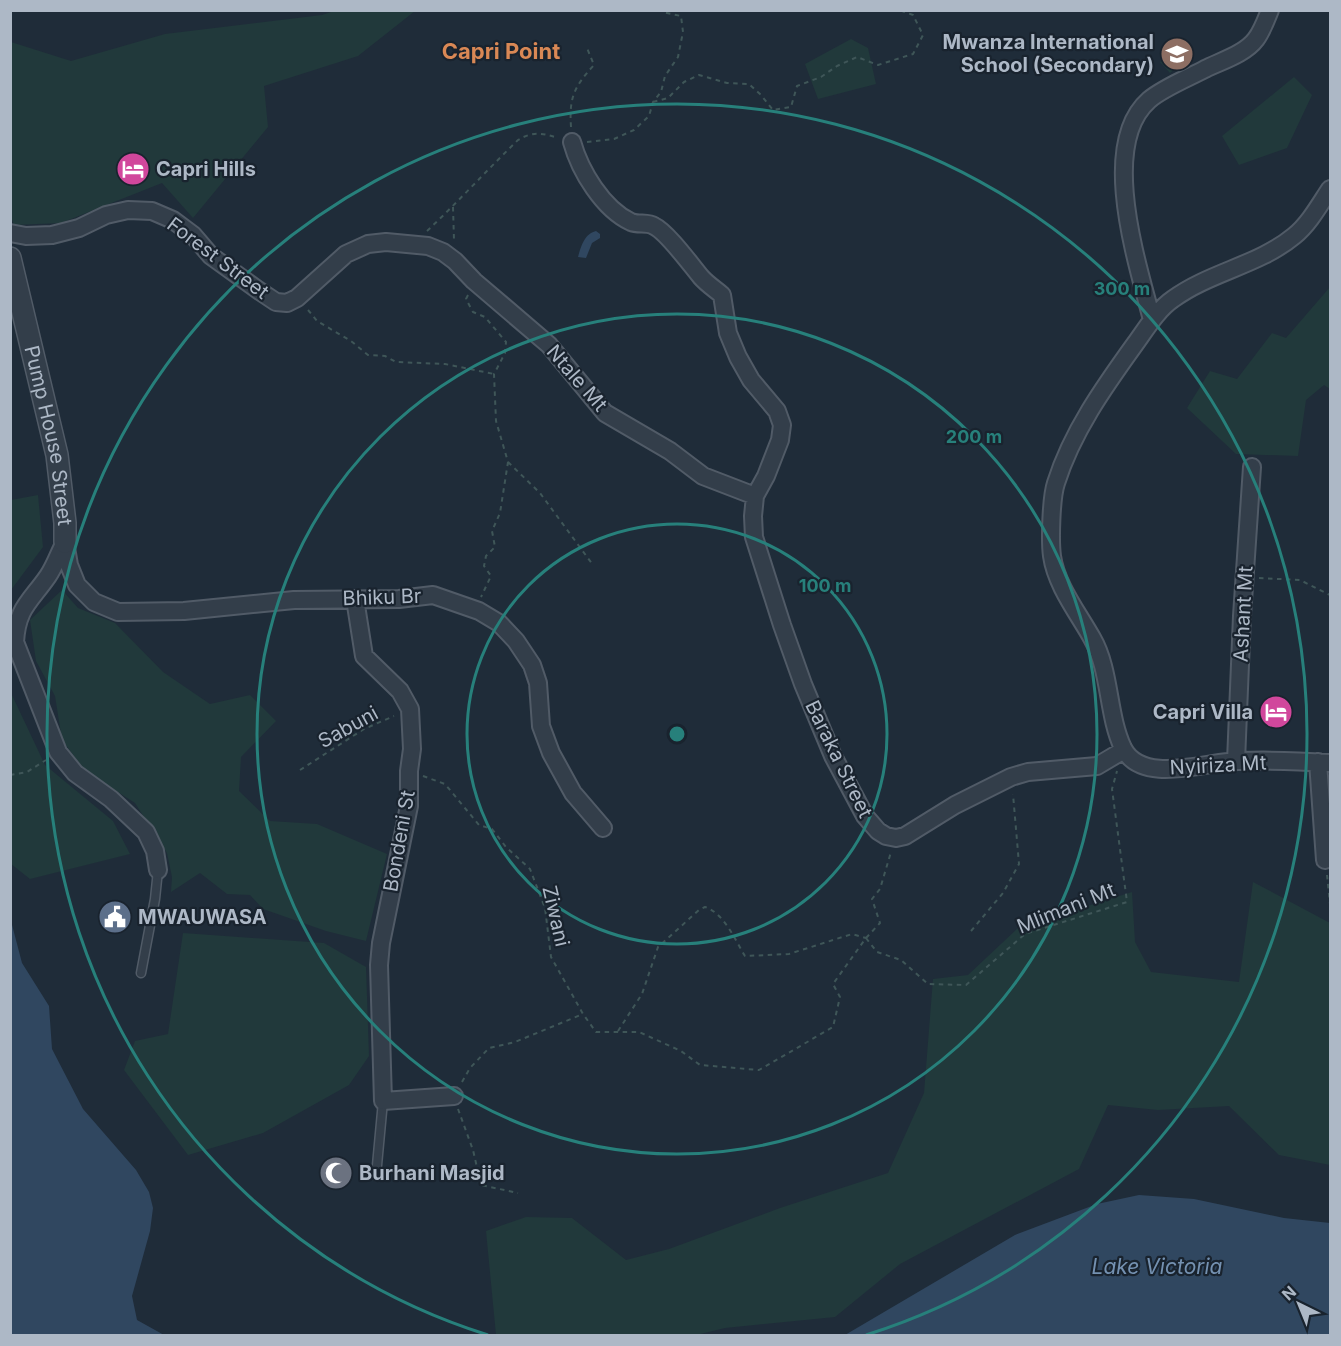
<svg xmlns="http://www.w3.org/2000/svg" width="1341" height="1346" font-family="Inter,sans-serif">
<rect width="100%" height="100%" fill="#1f2c39"/>
<!-- green -->
<path fill="#21393b" d="M337,10L415,11L358,56L264,86L268,127L193,218L162,183L61,223L14,225L10,215L11,38V42L71,61L165,34L322,15Z
M851,39L868,48L876,84L818,99L805,64Z
M1178,47L1188,58L1170,73L1160,62Z
M1294,77L1312,95L1287,148L1239,165L1222,136Z
M1330,287V389L1324,385L1306,400L1298,456L1236,454L1187,408L1210,371L1237,379L1272,333L1286,338Z
M38,495L43,547L11,590V500Z
M62,590L78,608L115,623L163,672L210,704L250,695L276,721L241,757L239,791L270,821L317,824L387,854L366,941L326,931L263,909L250,895L227,894L200,873L171,892L172,877L167,853L135,803L85,771L62,740L55,696L36,661L30,620Z
M11,693L45,765L113,821L130,854L30,879L11,864Z
M1253,882L1330,923V1165L1279,1155L1229,1106L1158,1110L1108,1105L1079,1169L900,1264L835,1317L725,1328L692,1336L496,1335L486,1231L526,1217L572,1218L626,1260L669,1249L780,1208L888,1173L924,1093L933,979L968,975L1018,928L1132,892L1135,942L1151,972L1239,982Z
M183,933L324,943L366,967L369,1056L349,1085L263,1133L188,1155L124,1070L135,1041L168,1034Z"/>
<!-- water -->
<path fill="#304760" d="M596,231L600,234V238L592,243L586,258L578,257C581,247 584,234 596,231Z
M11,921L22,963L49,1006L52,1049L83,1109L136,1170L149,1192L153,1208L150,1231L132,1296L137,1320L164,1335H11Z
M1139,1195L1194,1199L1284,1218L1330,1223V1335H845L1015,1235L1097,1204Z"/>
<g fill="none" stroke-linecap="round" stroke-linejoin="round">
<!-- service casing -->
<g stroke="#515b67" stroke-width="11">
<path id="service" d="M141,973L155,899L158,870
M376,1176L383,1101"/>
</g>
<!-- minor casing -->
<g stroke="#515b67" stroke-width="20">
<path id="minor" d="M572,142C580,171 603,209 631,222C638,225 648,222 654,226C667,232 691,265 701,277C707,284 715,289 722,295L728,333L738,357L751,380L777,411L782,425L780,440L766,476L755,496L753,516L754,537L782,625L803,684L833,756L865,816L878,831L886,836L896,838L905,836L955,805L1011,777L1028,772L1097,766L1124,750
M1330,189C1320,204 1309,224 1294,236C1259,265 1210,272 1173,299C1157,310 1146,329 1135,344C1104,387 1072,432 1056,483C1051,498 1050,541 1052,556C1056,585 1078,613 1092,638C1111,671 1107,714 1123,748C1142,786 1208,761 1239,761C1269,760 1300,761 1330,763
M10,233L26,236L52,235L79,228L106,215L128,210L152,211L173,220L193,235L211,256L258,290L276,302L287,303L297,298L346,254L368,244L386,242L428,246L443,252L455,261L474,281L549,345L605,413L670,451L703,476L755,496
M1152,320C1138,265 1098,145 1149,100C1163,88 1188,78 1205,69C1221,61 1245,54 1256,39C1262,31 1266,20 1270,10
M65,542L69,565L77,585L94,602L118,612L184,611L294,600L399,599L433,595L479,611L499,623L516,641L532,665L538,683L541,726L551,753L573,793L603,828
M65,542C59,553 55,566 48,576C30,602 17,608 15,642L58,752L75,773L111,799L146,832L155,851L158,870
M355,599L364,656L400,691L410,709L412,749L409,771V806L381,943L379,965L383,1101L454,1096
M1236,761L1242,616L1252,467
M1318,762L1325,860"/>
</g>
<!-- tertiary casing -->
<g stroke="#515b67" stroke-width="24">
<g id="tertiary">
<path id="s1" d="M10,258L57,455L65,523V542"/>
</g>
</g>
<!-- path -->
<path stroke="#3f5658" stroke-width="2" stroke-dasharray="4.5 4.5" stroke-linecap="butt" d="M653,102L668,98L684,82L699,75L727,83L749,84L761,95L773,110L791,107L797,86L821,77L837,66L857,57L878,65L913,54L923,35L913,15L899,10
M571,127C569,97 574,87 594,65L587,48
M587,142L614,139L634,130L649,116L653,102L661,92L665,76L678,57L683,32L681,16L662,12
M453,207L454,240
M427,231C458,202 487,170 518,140C533,131 542,133 558,138
M468,295L466,299L473,312L485,317L506,342L505,353L494,374L496,421L508,462L500,513L492,531L495,547L486,556L484,566L491,576L481,597
M308,310L317,321L351,341L368,355L385,356L396,362L445,364L494,374
M508,462L540,493L593,565
M1259,578L1300,580L1330,595
M300,770L364,729L394,716
M10,775L27,772L46,760
M423,776L445,784L479,825L492,829L506,847L530,869L545,908L551,957L583,1014L596,1032H639L681,1051L700,1065L759,1070L833,1027L840,997L833,984L866,938L880,923L872,899L880,889L891,852
M1327,875L1330,904
M971,931L1003,893L1019,864L1013,794
M866,938L877,952L901,960L928,984L966,985L1025,934L1127,902L1112,789L1117,771
M618,1031L642,994L658,947L699,910L705,907C724,913 735,940 745,956L789,954L852,934L866,938
M462,1082L470,1068L489,1048L515,1042L583,1014
M458,1109L473,1150L481,1185L518,1193"/>
<!-- service -->
<use href="#service" stroke="#333e4a" stroke-width="8"/>
<!-- minor -->
<use href="#minor" stroke="#333e4a" stroke-width="16"/>
<!-- tertiary -->
<use href="#tertiary" stroke="#333e4a" stroke-width="21"/>
</g>
<!-- distance rings -->
<g fill="none" stroke="#27807b" stroke-width="3">
<circle cx="677" cy="734" r="210"/>
<circle cx="677" cy="734" r="420"/>
<path d="M488 1335A630 630 0 1 1 866 1335"/>
</g>
<!-- icons -->
<defs>
<g id="school-disc" transform="scale(1.725)"><circle r="9.5" fill="#8d6e63" stroke="#19232e"/><path d="M0-5L7-2L0 1L-7-2ZM-4 1L0 2.5L4 1V4Q0 6-4 4Z" fill="#fff"/></g>
<g id="hotel-disc" transform="scale(1.725)"><circle r="9.5" fill="#d1479c" stroke="#19232e"/><path d="M-6-4.5h1.5V1H6V5H4.5V3h-9V5H-6ZM-4 0a1.8 1.8 0 1 1 3.6 0ZM.5 0V-2.5h3Q6-2.5 6 0Z" fill="#fff"/></g>
<g id="civic-disc" transform="scale(1.725)"><circle r="9.5" fill="#5c6f8a" stroke="#19232e"/><path d="M-.6-6.5H3V-4.5H.6V-3L4-1V1h2V6H-6V1h2V-1L-.6-3ZM-1.2 2.5V6h2.4V2.5Z" fill="#fff"/></g>
<g id="mosque-disc" transform="scale(1.725)"><circle r="9.5" fill="#6b7280" stroke="#19232e"/><path d="M3.5-4.9A6 6 0 1 0 3.5 4.9A5 5 0 1 1 3.5-4.9Z" fill="#fff"/></g>
</defs>
<g fill-rule="evenodd">
<use href="#school-disc" x="1177" y="54"/>
<use href="#hotel-disc" x="133" y="169"/>
<use href="#hotel-disc" x="1276" y="712"/>
<use href="#civic-disc" x="115" y="917"/>
<use href="#mosque-disc" x="336" y="1173"/>
</g>
<g text-anchor="middle" dominant-baseline="central" stroke-width="4.5" stroke-linejoin="round" paint-order="stroke">
<!-- poi labels -->
<g font-size="20" font-weight="bold" fill="#adb8c6" stroke="#19232e" text-anchor="start">
<text x="1154" y="42" text-anchor="end">Mwanza International<tspan x="1154" dy="23">School (Secondary)</tspan></text>
<text x="156" y="169">Capri Hills</text>
<text x="1253" y="712" text-anchor="end">Capri Villa</text>
<text x="138" y="917">MWAUWASA</text>
<text x="359" y="1173">Burhani Masjid</text>
</g>
<!-- street labels -->
<g font-size="20" fill="#adb8c6" stroke="#19232e">
<text transform="translate(218 258) rotate(37)">Forest Street</text>
<text transform="translate(577 378) rotate(49)">Ntale Mt</text>
<text stroke="none"><textPath href="#s1" startOffset="182">Pump House Street</textPath></text>
<text transform="translate(382 597) rotate(-2)">Bhiku Br</text>
<text transform="translate(1243 614) rotate(-87)">Ashant Mt</text>
<text transform="translate(348 727) rotate(-29)">Sabuni</text>
<text transform="translate(839 759) rotate(64)">Baraka Street</text>
<text transform="translate(1218 765) rotate(-3)">Nyiriza Mt</text>
<text transform="translate(399 841) rotate(-80)">Bondeni St</text>
<text transform="translate(1066 908) rotate(-22)">Mlimani Mt</text>
<text transform="translate(556 916) rotate(77)">Ziwani</text>
</g>
<!-- water labels -->
<g font-size="21" font-style="italic" fill="#7491b1" stroke="#19232e">
<text x="1157" y="1266">Lake Victoria</text>
</g>
<!-- quarter labels -->
<g font-size="22" font-weight="bold" fill="#d98855" stroke="#19232e">
<text x="501" y="51">Capri Point</text>
</g>
</g>
<circle cx="677" cy="734" r="9" fill="#27807b" stroke="#19232e" stroke-width="3"/>
<g font-size="18" text-anchor="middle" font-weight="bold" fill="#27807b" stroke="#19232e" stroke-width="4.5" stroke-linejoin="round" paint-order="stroke">
<text x="1122" y="295">300 m</text>
<text x="974" y="443">200 m</text>
<text x="825" y="592">100 m</text>
</g>
<!-- border -->
<rect width="1341" height="1346" fill="none" stroke="#adb8c6" stroke-width="24"/>
<!-- north arrow -->
<g transform="translate(1299 1304) rotate(317)" stroke="#19232e" stroke-width="4.5" paint-order="stroke">
<path d="M0-4.5L10 22L0 15L-10 22Z" fill="#adb8c6"/>
<text y="-9" font-size="16" font-weight="bold" text-anchor="middle" fill="#adb8c6">N</text>
</g>
</svg>
